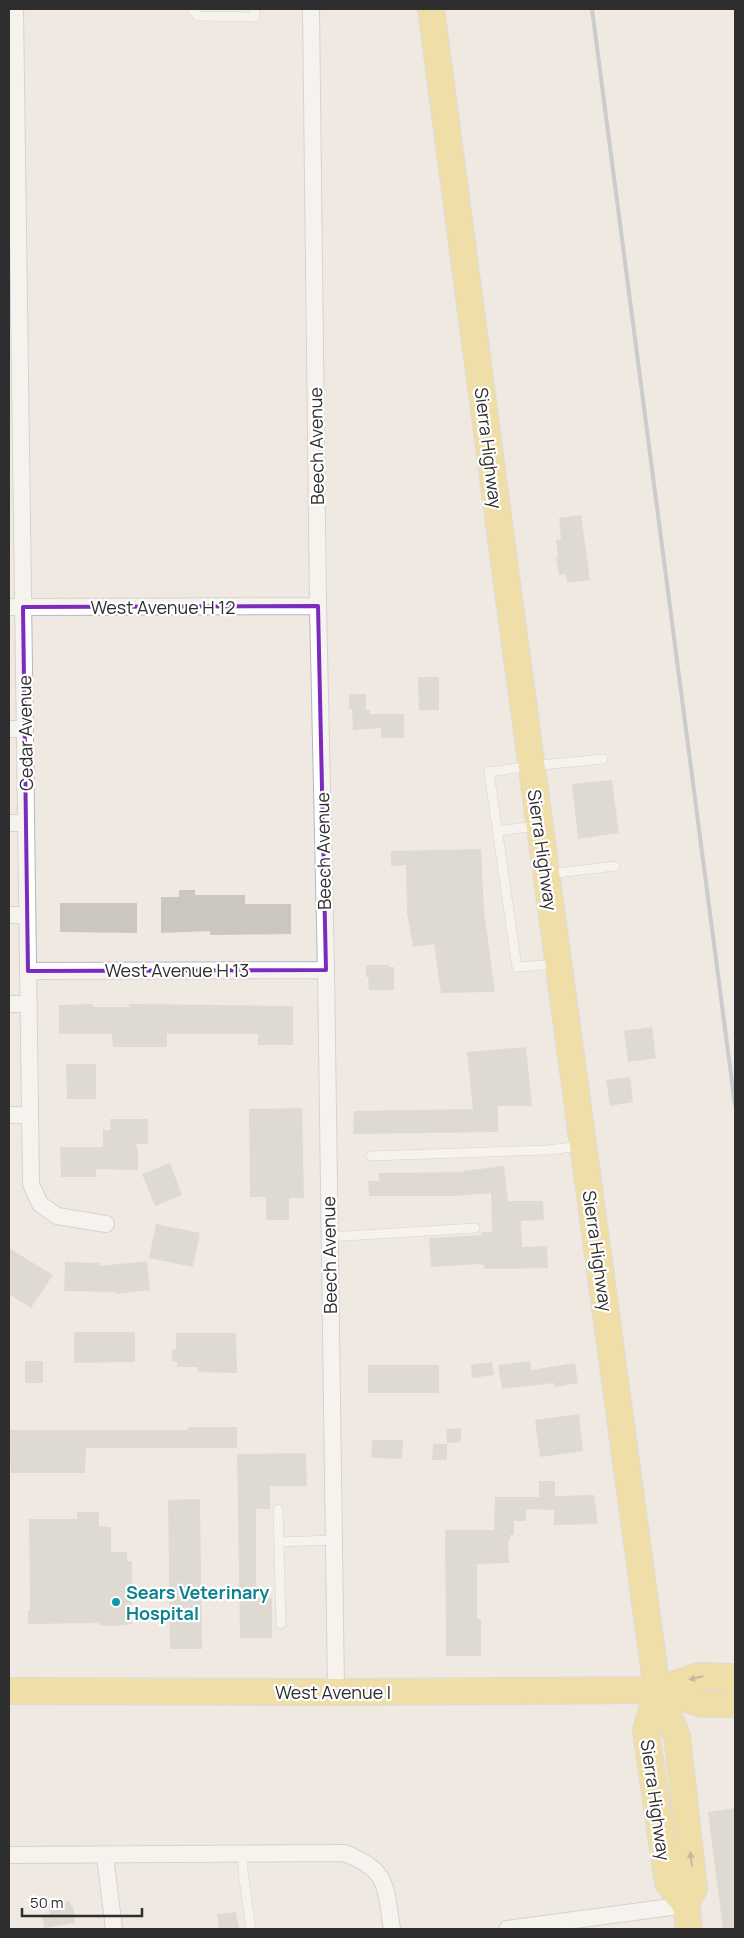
<svg xmlns="http://www.w3.org/2000/svg" width="744" height="1938" font-family="Manrope,sans-serif">
<rect width="100%" height="100%" fill="#efe9e1"/>
<!-- building -->
<path fill="#cbc7bf" d="M581,515L590,580L567,583L566,574L559,575L556,557H558L556,540L561,539L559,518Z
M418,677H439V710H419Z
M349,694H366V710H370V714H404V738H381V728L353,730L352,709H349Z
M612,780L619,833L578,839L572,784Z
M481,849L484,912L495,992L441,993L434,944L413,947L407,913L406,865L391,866V851Z
M179,890H195V895H245V904H291V934L210,935V931L161,933V897H179Z
M60,903H137V933L60,932Z
M366,965H389V967H394V990H369L368,977H366Z
M93,1004V1007H129V1004H141L293,1006V1045H258V1034H167V1047H113L112,1034H59V1005Z
M652,1027L656,1058L628,1062L624,1031Z
M526,1047L532,1106H498V1132L353,1134L354,1111L473,1109L467,1052Z
M66,1064H96V1099H67Z
M630,1077L633,1102L610,1106L606,1080Z
M302,1108L304,1198H289V1220H266V1197H250L249,1109Z
M110,1119H148V1144H136L138,1150V1170L96,1169V1177H61L60,1147H103V1130H111Z
M170,1163L182,1195L155,1206L142,1174Z
M504,1166L508,1201H543L544,1220L521,1221L522,1247L547,1246L548,1268L484,1269V1265H481V1264L431,1267L429,1238L482,1235V1232H492L491,1193L456,1196H369L368,1181H379V1173L463,1172V1171Z
M156,1224L200,1233L193,1267L149,1258Z
M9,1248L53,1275L31,1308L9,1294Z
M147,1261L150,1290L116,1294L115,1292L64,1291L65,1262L100,1263V1266Z
M74,1332H135V1362L74,1363Z
M176,1333H236L237,1373L198,1372V1367H177V1362L172,1361V1349H176Z
M25,1361H43V1383H25Z
M530,1361L531,1370L575,1363L578,1383L555,1387L554,1383L502,1389L498,1365Z
M492,1362L494,1375L472,1378L471,1365Z
M368,1365H439V1393H368Z
M579,1414L583,1451L540,1457L535,1420Z
M188,1427H237V1448H86L85,1473H11L9,1430H188Z
M461,1428V1442L447,1443L446,1429Z
M372,1440H403L402,1459L371,1458Z
M433,1444H447V1460H432Z
M306,1453L307,1486H270V1509H256V1598H272V1638H240L237,1454Z
M539,1481H555V1496L594,1495L598,1524L554,1525V1510L526,1509V1521H514V1535H510V1541H508L509,1563L477,1564V1619H481V1656H446L445,1530H494L495,1497H539Z
M200,1499L202,1649H170L168,1500Z
M77,1512H99V1526L111,1527V1552H127V1561H132V1624L115,1626L99,1625V1623L28,1624V1610H30L29,1519H77Z
M735,1808V1929H723L708,1812Z
M70,1901L71,1906H73L75,1923L44,1928L42,1915L50,1914L48,1905Z
M236,1912L239,1929H219L217,1914Z"/>
<g fill="none" stroke-linecap="round" stroke-linejoin="round">
<!-- service casing -->
<g stroke="#b4b7c1" stroke-width="10">
<path id="service" d="M192,9L198,16L255,17V9
M497,831L537,826
M549,874L615,866
M556,964L517,967L489,772L531,766L603,759
M371,1156L548,1150L581,1146
M329,1237L475,1228
M278,1509L281,1624
M279,1542L333,1540
M243,1853V1872L251,1929"/>
</g>
<!-- minor casing -->
<g stroke="#b4b7c1" stroke-width="18">
<path id="minor" d="M15,9L31,1184L40,1204L57,1216L106,1224
M311,9L318,606L326,970L336,1692
M9,607L318,606
M9,729H25
M9,823H26
M9,915H27
M28,971L326,970
M9,1004H29
M9,1115H30
M9,1855L344,1853C389,1870 385,1886 392,1929
M105,1856L114,1929
M507,1929L686,1905"/>
</g>
<!-- primary casing -->
<g stroke="#c9c9c9" stroke-width="28">
<path id="primary" d="M431,9L509,599L657,1690L677,1736L694,1888L686,1905
M657,1690L646,1730L647,1738L668,1883L686,1905L689,1929
M657,1690L702,1704H735
M9,1691L336,1692L657,1690L699,1676L735,1677"/>
</g>
<!-- service -->
<use href="#service" stroke="#fff" stroke-width="9"/>
<!-- minor -->
<use href="#minor" stroke="#fff" stroke-width="16"/>
<!-- primary -->
<use href="#primary" stroke="#f2d163" stroke-width="26"/>
<!-- rail -->
<path stroke="#a3a6b8" stroke-width="4" d="M592,9L735,1105"/>
</g>
<!-- one-way arrows -->
<defs><path id="oneway-solid" d="M-6-.8H1V-3.2L6.5 0L1 3.2V.8H-6Z" transform="scale(1.25)"/></defs>
<g fill="#908048">
<use href="#oneway-solid" transform="translate(696 1678) rotate(167)"/>
<use href="#oneway-solid" transform="translate(691 1859) rotate(-97)"/>
</g>
<!-- marked area -->
<path d="M0 0H744V1938H0ZM318,606L326,970L28,971L23,607Z" fill="#efe9e1" fill-opacity=".55" fill-rule="evenodd"/>
<path fill="none" stroke="#7b2cbf" stroke-width="4" stroke-linejoin="round" d="M318,606L326,970L28,971L23,607Z"/>
<!-- markers -->
<circle fill="#0f9aa8" stroke="#fff" stroke-width="2" cx="116" cy="1602" r="5"/>
<g text-anchor="middle" dominant-baseline="central" stroke-width="4.5" stroke-linejoin="round" paint-order="stroke">
<!-- street labels -->
<g font-size="18" fill="#2e2e2e" stroke="#fff">
<text transform="translate(316 446) rotate(-91)">Beech Avenue</text>
<text transform="translate(489 448) rotate(83)">Sierra Highway</text>
<text x="163" y="607">West Avenue H 12</text>
<text transform="translate(25 733) rotate(-91)">Cedar Avenue</text>
<text transform="translate(543 850) rotate(82)">Sierra Highway</text>
<text transform="translate(323 851) rotate(-91)">Beech Avenue</text>
<text x="177" y="970">West Avenue H 13</text>
<text transform="translate(598 1251) rotate(82)">Sierra Highway</text>
<text transform="translate(329 1255) rotate(-91)">Beech Avenue</text>
<text x="333" y="1692">West Avenue I</text>
<text transform="translate(656 1800) rotate(82)">Sierra Highway</text>
</g>
<!-- culture labels -->
<g font-size="18" font-weight="bold" fill="#0d838f" stroke="#fff" text-anchor="start">
<text x="126" y="1592">Sears Veterinary<tspan x="126" dy="21">Hospital</tspan></text>
</g>
</g>
<!-- border -->
<rect width="744" height="1938" fill="none" stroke="#2e2e2e" stroke-width="20"/>
<!-- scale -->
<path d="M22 1908v8h120v-8" fill="none" stroke="#2e2e2e" stroke-width="2.5"/>
<text x="30" y="1908" font-size="15" fill="#2e2e2e" stroke="#ffffff" stroke-width="4" paint-order="stroke">50 m</text>
</svg>
